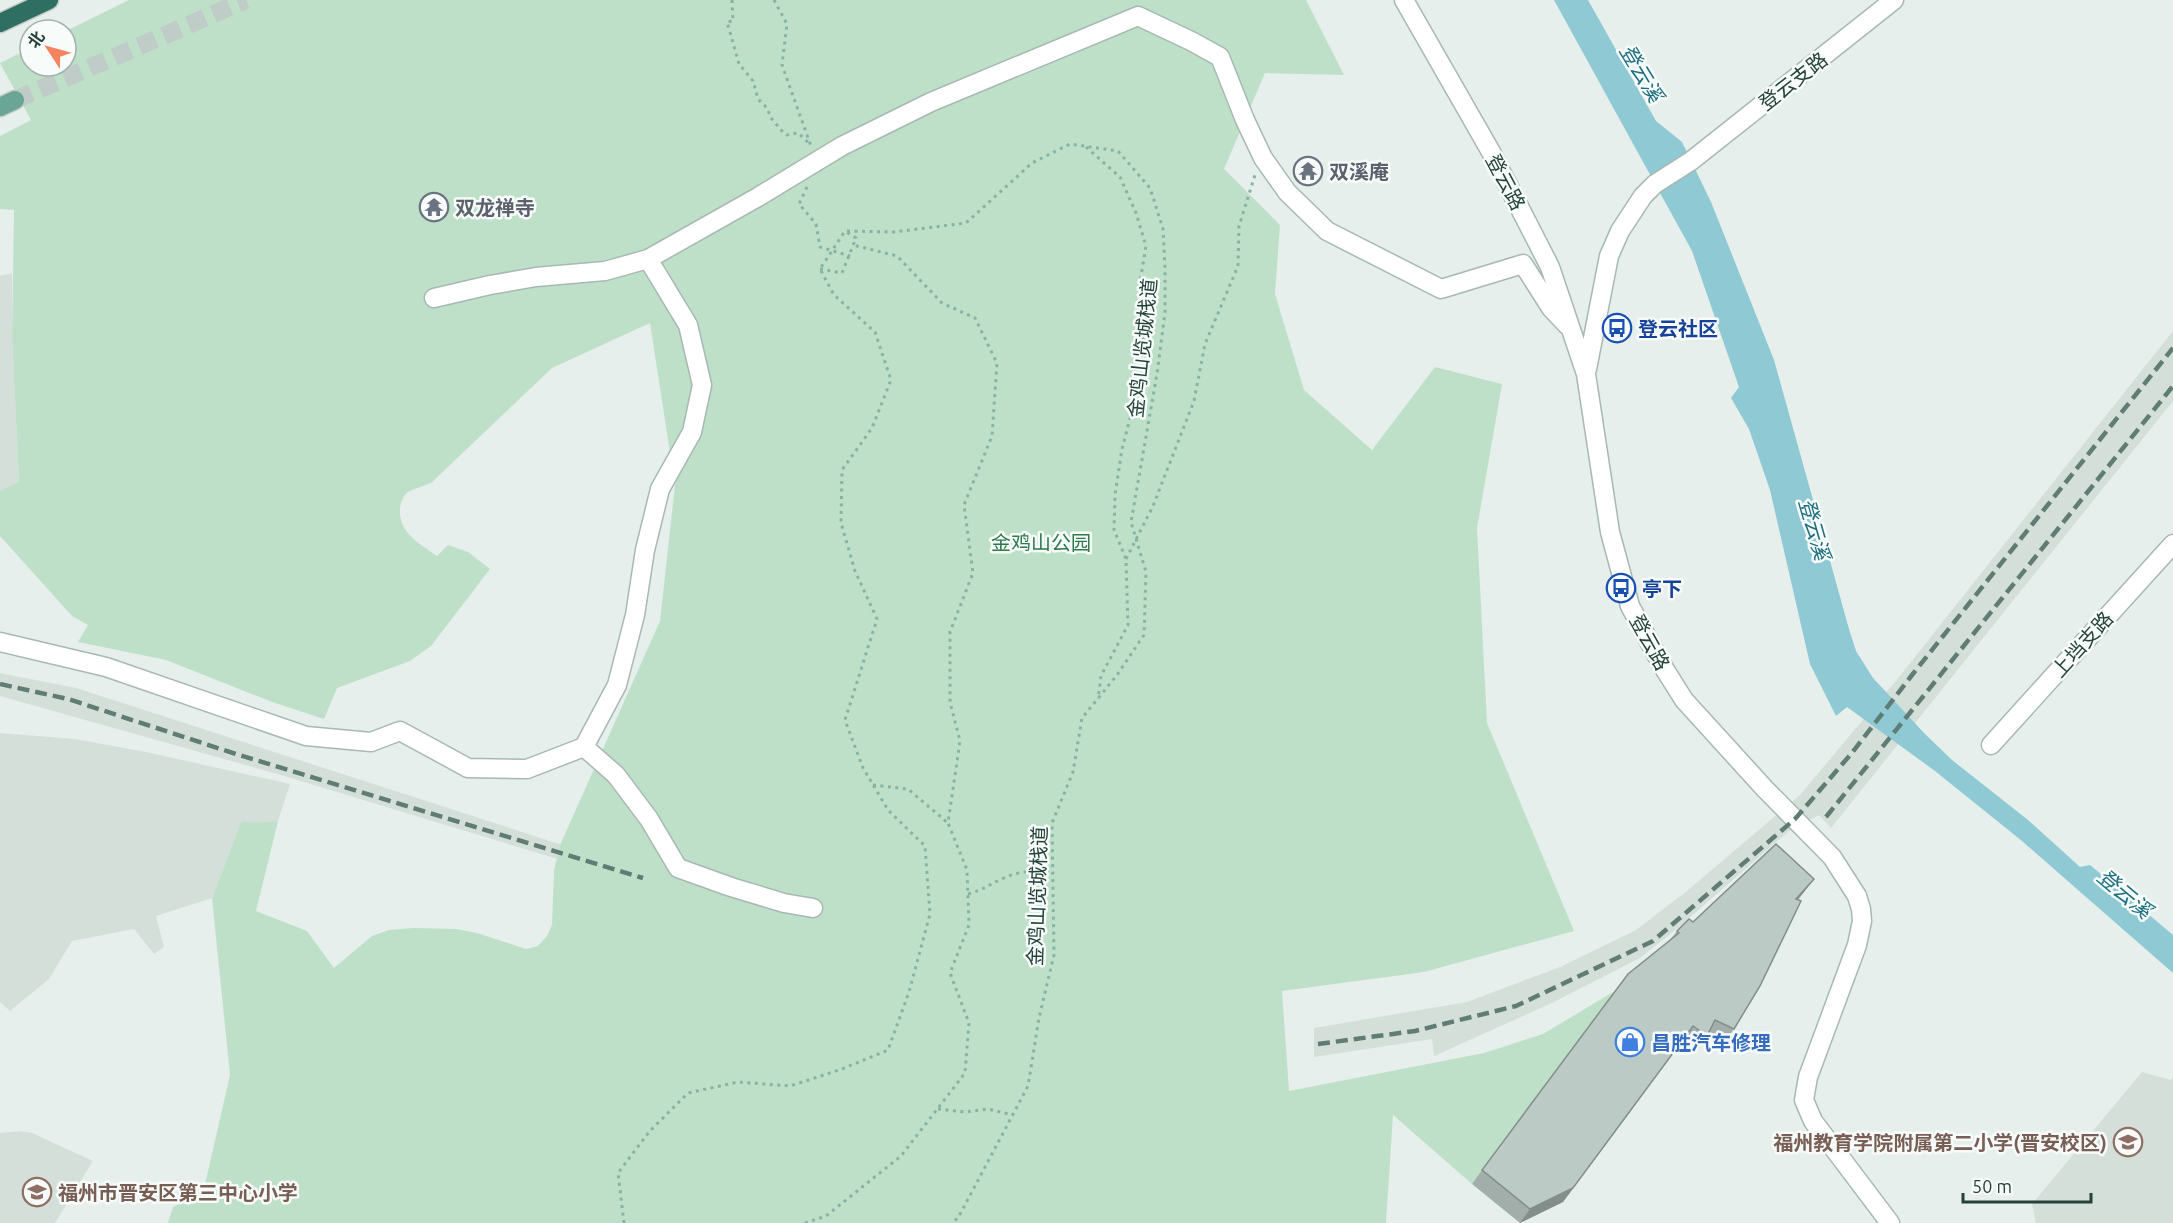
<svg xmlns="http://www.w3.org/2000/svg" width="2173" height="1223" font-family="Ubuntu,'Noto Sans SC',sans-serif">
<rect width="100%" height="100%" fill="#e6efeb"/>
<!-- built -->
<path fill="#d4dfda" d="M12,273V337L19,483L0,491V276Z
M2173,331V401L1831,828L1819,815L1789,831L1679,927L1640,958L1552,1003L1434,1056L1432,1039L1314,1057V1028L1467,1002L1560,967L1636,930L1688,890L1800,795L1903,672Z
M0,673L76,688L643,871V885L281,775L0,696Z
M0,733L75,739L146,752L290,784L278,821L241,822L212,898L156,916L164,947L154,954L134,929L72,941L49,979L10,1011L0,1002Z
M2142,1072L2171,1080L2173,1077V1223H2036L2032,1204Z
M20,1131L32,1133L93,1161L55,1223H0V1133Z"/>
<!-- green -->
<path fill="#bfe0c8" d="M129,0H1306L1344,75L1265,73L1224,169L1280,225L1275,294L1304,390L1372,450L1435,367L1502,384L1477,528L1487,723L1574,931L1424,972L1282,991L1289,1091L1484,1053L1543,1034L1618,989L1472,1184L1393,1115L1386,1223H168L173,1207L203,1193L230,1075L212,898L241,822L278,821L256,911L307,931L334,968L372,936L389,930L413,928L456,929L477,933L526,949L538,946L547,936L552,925L554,870L561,843L660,621L675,485L650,323L552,368L431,483C424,486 415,488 408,492C404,495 400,503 400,509C398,532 420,544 437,556L448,545L468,552L490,569L431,646L410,661L337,688L324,719L272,702L166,660L78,642L88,625L72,616L0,536V491L19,482L12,337L14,210L0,209V136L31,120L0,63L30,48V66H66V31Z"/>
<!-- water -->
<path fill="#8ec9d4" d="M1554,0H1588L1656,121L1682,142L1711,202L1774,360L1849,629L1856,651L1873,678L1925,734L1952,760L2028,820L2080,867L2090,865L2173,935V973L2022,841L1935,771L1847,707L1836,716L1810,664L1770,490L1749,429L1731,398L1739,387L1692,251Z"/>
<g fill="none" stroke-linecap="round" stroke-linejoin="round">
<!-- major-tunnel -->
<path stroke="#bfccc8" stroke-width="18" stroke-dasharray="18 9" stroke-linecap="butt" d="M15,100L246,0"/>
<!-- minor casing -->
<g stroke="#a8b8b2" stroke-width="21">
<path id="minor" d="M1404,0L1491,152L1550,267L1586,374L1610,532L1630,606L1662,665L1684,700L1765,789L1832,857L1857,896L1861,909L1862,921L1857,945L1808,1077L1804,1100L1813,1121L1890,1223
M648,259L758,197L842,146L931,102L1138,16L1191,41L1220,57L1245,120L1263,158L1287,192L1327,231L1441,289L1523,264L1551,308L1567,325
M1587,369L1609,256L1620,231L1643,196L1655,184L1691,161L1894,0
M0,642L106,667L306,736L371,742L400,731L468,768L527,769L584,747L617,685L635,615L645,550L660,489L692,432L702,385L688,325L648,259L605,271L536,277L490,285L434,298
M1991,745L2173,544
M584,747L616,775L649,819L678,868L731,887L784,903L813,908"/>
</g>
<!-- major casing -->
<g stroke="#c2cac8" stroke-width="21">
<path id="major" d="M0,107L15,100"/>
</g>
<!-- highway casing -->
<g stroke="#c2cac8" stroke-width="21">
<path id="highway" d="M0,23L49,0"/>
</g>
<!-- path -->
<path stroke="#86b3a5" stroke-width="3" stroke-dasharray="3 4.5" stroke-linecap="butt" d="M732,0L733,21L727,22L739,64L753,81L758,99L767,108L771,118L783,132L787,135L798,133L810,144
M774,0L787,24L782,65L811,146
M1086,147L1120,177L1136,213L1146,246L1140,282L1144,365L1122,449L1115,495L1114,530L1126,559L1128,625L1101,676L1098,699
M807,187L799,204L816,224L820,247L850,256
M820,269L842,273L856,238L845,231
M1126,559L1153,506L1194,401L1205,344L1238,266L1239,226L1255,175
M873,785L908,789L948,823
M968,894C983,890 990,884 1004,878C1018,871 1037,871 1052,870
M938,1109L965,1112L988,1109L1013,1115
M805,1223L826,1216L901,1156L965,1073L969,1023L950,973L969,925L967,870L948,823L960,741L950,702V632L973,573L964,505L992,436L997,363L975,318L942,303L897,256L853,245"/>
<!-- minor -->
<use href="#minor" stroke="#fff" stroke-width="18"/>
<!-- major -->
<use href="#major" stroke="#6aa596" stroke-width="18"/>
<!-- highway -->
<use href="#highway" stroke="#2f6f62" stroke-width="18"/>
<!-- rail -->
<path stroke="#5f7d75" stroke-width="4.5" stroke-dasharray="12 6" stroke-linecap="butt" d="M0,684L68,699L236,754L643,878
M1826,817L2173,386
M1318,1044L1415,1031L1516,1006L1653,941L1795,819L1851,754L1912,675L2173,348"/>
<!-- path-bridge -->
<path stroke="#86b3a5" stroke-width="3" stroke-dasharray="3 4.5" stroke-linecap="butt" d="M624,1223L618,1173L649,1132L688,1093L738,1082L790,1086L842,1069L888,1050L909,992L930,914L925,846L888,810L863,768L845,720L877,619L855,571L841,523L842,470L872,428L891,380L875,332L834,295L820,269L845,231L894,232L966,223L1032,163L1070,144L1118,151L1150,188L1163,229L1165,268V313L1157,374L1131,522L1146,572L1144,635L1117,675L1082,718L1073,772L1052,823L1054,955L1039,1018L1028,1086L958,1218L952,1223"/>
</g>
<!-- wall -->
<path fill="#a1aea9" d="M1814,879L1798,900L1734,1029L1724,1043L1707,1035L1697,1051L1683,1040L1563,1202L1520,1223L1472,1184L1482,1170L1670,940L1677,931L1693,922Z"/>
<!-- shaded-wall -->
<path fill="#838d89" d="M1814,879L1803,893L1786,913L1796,899Z
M1683,1040L1563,1202L1520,1223L1530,1209Z"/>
<!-- building -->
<path fill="#bbcac4" stroke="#838d89" stroke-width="1.5" d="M1776,844L1814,879L1796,899L1801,901L1760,986L1734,1029L1715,1020L1707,1036L1693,1026L1573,1188L1530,1209L1482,1170L1628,974L1679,933L1677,931L1689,919L1693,922Z"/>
<!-- icons -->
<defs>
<g id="temple-ring" transform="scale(1.5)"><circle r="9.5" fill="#f7fbf9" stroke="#6b7280" stroke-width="1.5"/><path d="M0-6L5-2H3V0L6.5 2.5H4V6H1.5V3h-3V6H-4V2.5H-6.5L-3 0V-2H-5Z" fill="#6b7280"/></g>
<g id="bus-ring" transform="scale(1.5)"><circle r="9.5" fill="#f7fbf9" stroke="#1a4fb4" stroke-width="1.5"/><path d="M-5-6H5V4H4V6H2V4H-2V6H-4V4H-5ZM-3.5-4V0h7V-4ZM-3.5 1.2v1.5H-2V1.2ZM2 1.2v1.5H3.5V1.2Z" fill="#1a4fb4"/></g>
<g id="shop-ring" transform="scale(1.5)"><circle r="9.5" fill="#f7fbf9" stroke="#3f7fe0" stroke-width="1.5"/><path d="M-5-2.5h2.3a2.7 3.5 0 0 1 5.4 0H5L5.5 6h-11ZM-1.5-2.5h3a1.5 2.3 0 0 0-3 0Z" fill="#3f7fe0"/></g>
<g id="school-ring" transform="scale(1.5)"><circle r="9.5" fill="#f7fbf9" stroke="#8d6e63" stroke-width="1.5"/><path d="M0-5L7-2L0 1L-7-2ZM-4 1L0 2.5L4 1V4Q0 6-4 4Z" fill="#8d6e63"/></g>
</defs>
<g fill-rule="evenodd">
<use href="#temple-ring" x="1308" y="171"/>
<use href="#temple-ring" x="434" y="207"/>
<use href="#bus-ring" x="1617" y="328"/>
<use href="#bus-ring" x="1621" y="588"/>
<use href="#shop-ring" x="1630" y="1042"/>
<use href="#school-ring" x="2128" y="1142"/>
<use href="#school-ring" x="37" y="1192"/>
</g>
<g text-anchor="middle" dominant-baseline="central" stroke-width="5" stroke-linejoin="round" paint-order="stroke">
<!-- street labels -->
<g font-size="20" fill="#24423a" stroke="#f7fbf9">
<text transform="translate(1793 81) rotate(-38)">登云支路</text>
<text transform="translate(1506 182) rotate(62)">登云路</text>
<text transform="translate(1142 348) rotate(-84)">金鸡山览城栈道</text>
<text transform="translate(1650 642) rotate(61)">登云路</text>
<text transform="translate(2082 644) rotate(-48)">上垱支路</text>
<text transform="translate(1037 896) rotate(-88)">金鸡山览城栈道</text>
</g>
<!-- worship labels -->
<g font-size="20" font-weight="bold" fill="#5b616d" stroke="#f7fbf9" text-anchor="start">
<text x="1329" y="171">双溪庵</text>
<text x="455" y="207">双龙禅寺</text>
</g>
<!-- transit labels -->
<g font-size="20" font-weight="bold" fill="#164399" stroke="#f7fbf9" text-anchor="start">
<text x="1638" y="328">登云社区</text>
<text x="1642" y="588">亭下</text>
</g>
<!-- park labels -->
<g font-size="20" fill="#2d7a4b" stroke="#f7fbf9">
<text x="1041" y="542">金鸡山公园</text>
</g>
<!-- shop labels -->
<g font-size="20" font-weight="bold" fill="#366cbe" stroke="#f7fbf9" text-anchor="start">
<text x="1651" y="1042">昌胜汽车修理</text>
</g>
<!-- education labels -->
<g font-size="20" font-weight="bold" fill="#785e54" stroke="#f7fbf9" text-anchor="end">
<text x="2107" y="1142">福州教育学院附属第二小学(晋安校区)</text>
<text x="58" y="1192" text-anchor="start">福州市晋安区第三中心小学</text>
</g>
<!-- water labels -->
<g font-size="21" font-style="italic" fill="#1c6f80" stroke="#f7fbf9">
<text transform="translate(1642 73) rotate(59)">登云溪</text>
<text transform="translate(1815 529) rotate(74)">登云溪</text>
<text transform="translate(2125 893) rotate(40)">登云溪</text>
</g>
</g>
<!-- north arrow -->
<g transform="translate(48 48) rotate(306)"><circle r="28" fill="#f7fbf9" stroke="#a3b1ad" stroke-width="1.5"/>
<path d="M0-4.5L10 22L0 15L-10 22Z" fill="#f4845f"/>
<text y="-9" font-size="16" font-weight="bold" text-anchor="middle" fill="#24423a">北</text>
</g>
<!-- scale -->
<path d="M1963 1193v9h128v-9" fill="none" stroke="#24423a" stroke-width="3"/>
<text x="1972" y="1193" font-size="18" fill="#24423a" stroke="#f7fbf9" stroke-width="4.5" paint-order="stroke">50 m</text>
</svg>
